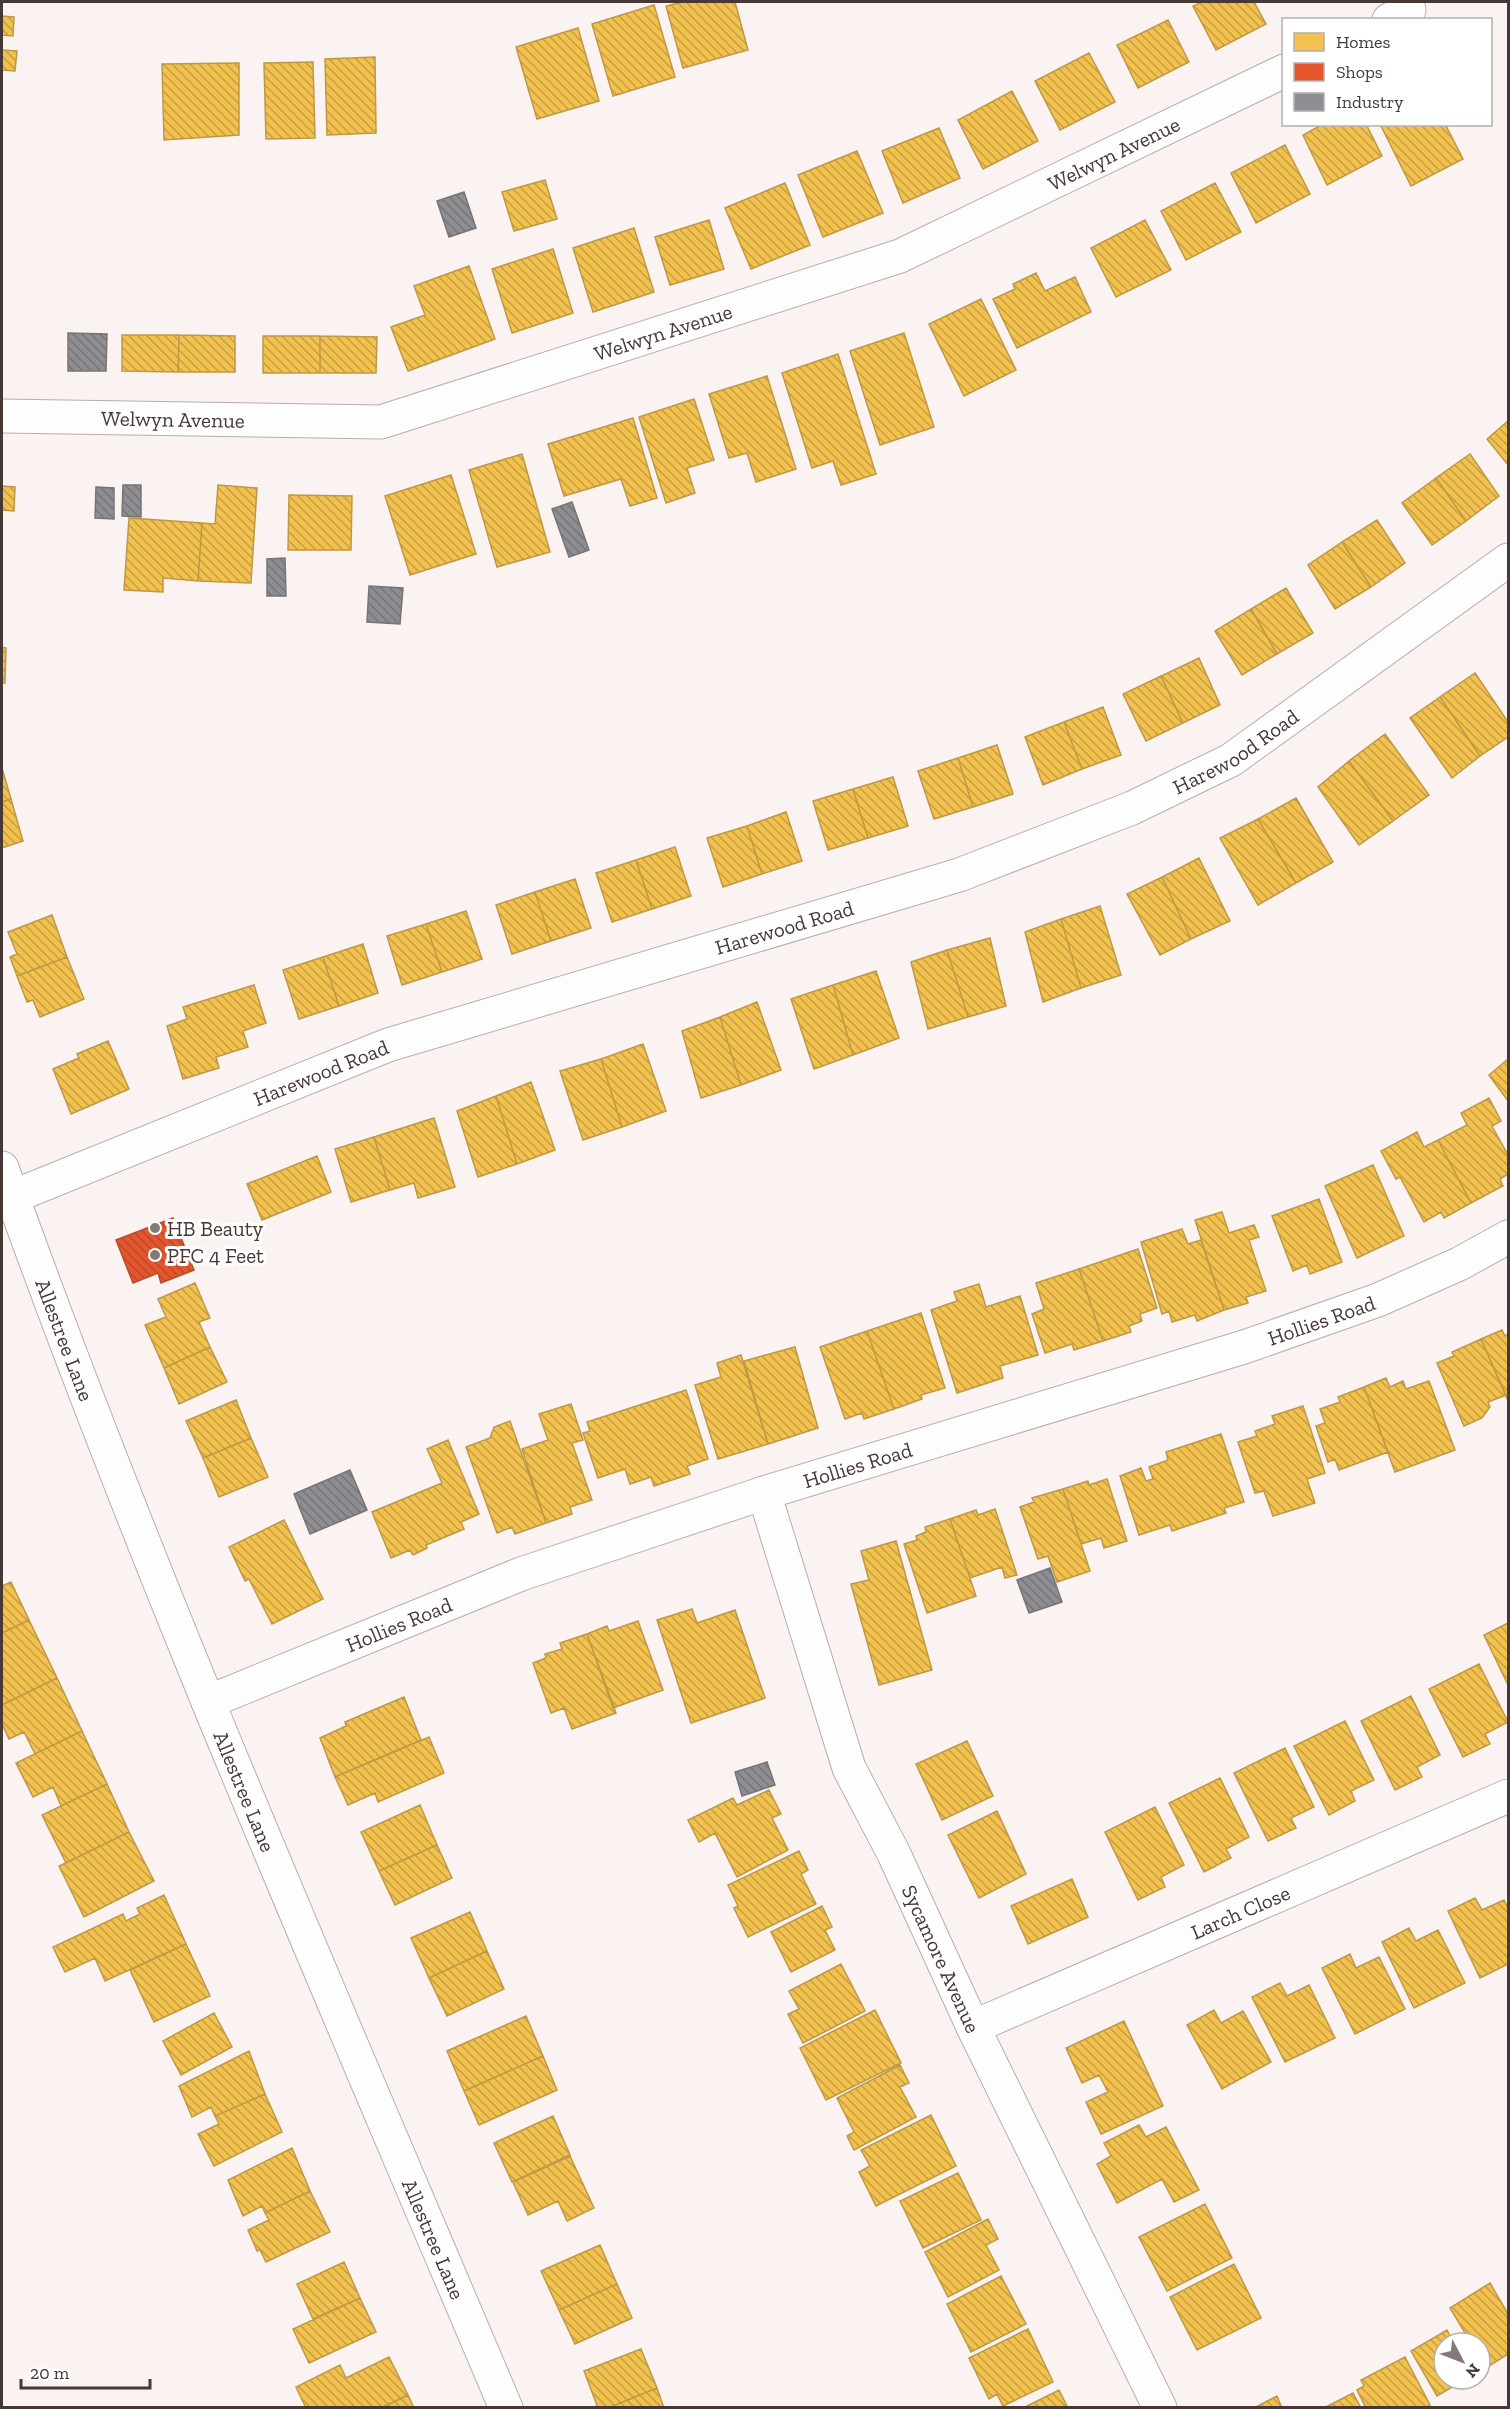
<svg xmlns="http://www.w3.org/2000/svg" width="1510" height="2409" font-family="'Zilla Slab',serif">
<defs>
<pattern id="homes-back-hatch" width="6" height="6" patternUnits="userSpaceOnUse" patternTransform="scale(1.5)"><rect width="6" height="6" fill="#f2c14e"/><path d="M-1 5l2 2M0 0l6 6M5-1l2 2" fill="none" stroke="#c69e42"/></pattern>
<pattern id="shops-back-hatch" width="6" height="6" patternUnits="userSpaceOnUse" patternTransform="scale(1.5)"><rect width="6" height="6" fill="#e4572e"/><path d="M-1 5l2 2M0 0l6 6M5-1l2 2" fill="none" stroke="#bb4928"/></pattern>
<pattern id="industry-back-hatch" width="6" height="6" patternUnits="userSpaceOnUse" patternTransform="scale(1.5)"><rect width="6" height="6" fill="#8d8d92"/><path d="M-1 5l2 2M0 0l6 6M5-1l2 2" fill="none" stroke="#757478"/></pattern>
</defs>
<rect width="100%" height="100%" fill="#faf3f1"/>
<!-- homes -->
<path fill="url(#homes-back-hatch)" stroke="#be9846" stroke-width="1.5" d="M683,2H735L748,50L683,68L666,6Z
M1202,2H1254L1266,24L1216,50L1193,6Z
M654,5L675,77L613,96L592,24Z
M2,16L14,17L13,36L2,35Z
M1168,20L1189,62L1138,88L1117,45Z
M578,28L599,101L537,119L516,47Z
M2,50L17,51L15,71L2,70Z
M1089,53L1115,102L1060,130L1035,81Z
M375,57L376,133L327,135L325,59Z
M313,62L315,138L266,139L264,63Z
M239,63V135L164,140L162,64Z
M1012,91L1038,141L983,169L958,120Z
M1323,124H1366L1382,156L1327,185L1303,135Z
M1380,124H1445L1463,159L1411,186Z
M939,128L960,178L903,203L882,151Z
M1285,145L1310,194L1256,223L1231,173Z
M857,151L883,213L823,237L798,175Z
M545,180L557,219L514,231L502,192Z
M785,183L810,245L751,269L725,208Z
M1215,183L1241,232L1186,260L1161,211Z
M709,220L724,269L670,285L655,237Z
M1145,220L1171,270L1116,297L1091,248Z
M634,228L654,292L593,312L573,248Z
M553,249L573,313L512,333L492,269Z
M469,266L495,339L408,371L391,327L425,315L414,286Z
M1036,273L1045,291L1075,277L1091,312L1017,348L993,299L1015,289L1013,284Z
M981,299L1016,370L964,396L929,324Z
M904,333L934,427L880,445L850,351Z
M122,335H179L178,372L122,371Z
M179,335L235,336V372H178Z
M263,336H320V373H263Z
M320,336L377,337L376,373H320Z
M838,354L876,474L841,485L833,461L812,468L782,373Z
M767,376L796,469L756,482L747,453L729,458L709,394Z
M694,399L714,460L687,468L695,493L666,503L639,417Z
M633,418L657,498L630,506L621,479L564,496L548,444Z
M1508,421V465L1487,439Z
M522,454L550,552L497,567L469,470Z
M1470,454L1499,496L1466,521L1436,478Z
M451,475L476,554L410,575L385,496Z
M1436,478L1466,521L1432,545L1402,503Z
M218,485L257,488L251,583L198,581L202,523L215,524Z
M2,486L15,487L14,511L2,510Z
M289,495L352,496L351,550H288Z
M129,518L202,523L198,581L163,578V592L124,590Z
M1377,520L1405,563L1371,587L1342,542Z
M1342,542L1371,587L1335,609L1308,565Z
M1286,588L1313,633L1277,654L1251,609Z
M1251,609L1277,654L1242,675L1215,631Z
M2,647L6,648L5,683H2Z
M1199,658L1220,705L1183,723L1161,676Z
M1475,673L1508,722V737L1480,756L1440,697Z
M1161,676L1183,723L1146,741L1123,694Z
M1440,697L1480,756L1452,778L1410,718Z
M1103,707L1121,755L1082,769L1064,722Z
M1064,722L1082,769L1043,785L1025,737Z
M1385,734L1429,795L1393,821L1349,761Z
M997,745L1013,794L973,807L958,758Z
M958,758L973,807L934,819L918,771Z
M1349,761L1393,821L1359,845L1318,787Z
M2,768L11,799L2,802Z
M893,777L908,826L868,838L853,789Z
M853,789L868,838L828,850L813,801Z
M1296,798L1333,862L1296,883L1258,819Z
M11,799L23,841L2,848V802Z
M786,812L802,861L762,874L747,826Z
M1258,819L1296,883L1258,905L1220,838Z
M747,826L762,874L723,887L707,838Z
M675,847L691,896L652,909L636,860Z
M1199,858L1230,921L1191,939L1162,877Z
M636,860L652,909L612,922L596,873Z
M1162,877L1191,939L1160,955L1127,894Z
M575,879L591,928L551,941L535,892Z
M535,892L551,941L512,954L496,905Z
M1100,906L1121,975L1081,988L1061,919Z
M466,911L482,959L442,972L426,924Z
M52,915L67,957L17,976L10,957L17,954L8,932Z
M1061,919L1081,988L1043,1002L1025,932Z
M426,924L442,972L402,985L387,936Z
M990,938L1006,1006L968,1017L947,950Z
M363,944L378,993L339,1006L323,957Z
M947,950L968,1017L928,1029L911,962Z
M67,957L84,999L40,1017L33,1000L27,1002L17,976Z
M323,957L339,1006L299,1019L283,970Z
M876,971L899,1038L853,1055L833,985Z
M254,985L266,1023L243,1031L248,1047L216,1057L219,1068L183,1079L167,1026L187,1019L183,1007Z
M833,985L853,1055L814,1069L791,999Z
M757,1002L781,1070L741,1085L720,1017Z
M720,1017L741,1085L701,1098L682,1031Z
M108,1041L129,1089L71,1114L53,1069L79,1058L77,1054Z
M643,1044L666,1111L622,1127L601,1059Z
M601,1059L622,1127L583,1140L560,1071Z
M1508,1059V1101L1489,1075Z
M531,1082L555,1150L517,1164L496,1096Z
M496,1096L517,1164L478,1177L457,1111Z
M1489,1098L1501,1121L1492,1126L1508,1155V1174L1500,1179L1503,1186L1471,1203L1438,1140L1467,1125L1461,1113Z
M434,1118L455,1187L418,1198L414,1183L390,1190L374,1137Z
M1417,1132L1424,1147L1438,1140L1471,1203L1444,1218L1441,1212L1424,1222L1400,1177L1396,1179L1381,1151Z
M374,1137L390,1190L351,1202L335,1149Z
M317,1156L331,1192L262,1220L247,1184Z
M1373,1165L1404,1236L1357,1258L1325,1186Z
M1319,1199L1342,1262L1310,1274L1307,1265L1293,1271L1272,1216Z
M1222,1212L1229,1233L1254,1225L1259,1237L1249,1240L1266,1291L1246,1297L1248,1303L1224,1310L1195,1220Z
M1182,1229L1188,1244L1201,1240L1224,1310L1197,1321L1195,1315L1172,1322L1169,1311L1162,1314L1141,1242Z
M1138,1249L1157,1308L1140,1314L1142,1321L1129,1326L1131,1332L1103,1341L1079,1269Z
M1079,1269L1103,1341L1074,1350L1072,1344L1045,1353L1032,1314L1044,1309L1036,1283Z
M195,1283L210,1318L199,1322L210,1347L164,1368L145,1325L166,1317L158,1299Z
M979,1284L986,1307L1020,1296L1038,1355L1000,1366L1003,1378L957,1393L931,1310L957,1301L954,1292Z
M921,1313L945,1388L921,1395L922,1399L894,1409L867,1331Z
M1502,1330L1505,1336L1508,1334V1401L1481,1339Z
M867,1331L894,1409L864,1419L862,1413L845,1419L820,1347Z
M1481,1339L1506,1395L1488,1402L1490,1407L1482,1418L1464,1426L1437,1363L1454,1356L1452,1352Z
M210,1347L227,1382L179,1404L164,1368Z
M795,1347L818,1428L768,1444L744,1361Z
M741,1355L768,1444L718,1459L695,1385L721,1377L717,1363Z
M1386,1378L1390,1387L1403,1381L1406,1389L1429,1381L1455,1450L1395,1472L1364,1387Z
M1364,1387L1388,1452L1339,1470L1335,1459L1328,1462L1316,1426L1325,1423L1320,1409L1340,1402L1338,1397Z
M686,1390L708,1459L687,1466L690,1474L654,1486L651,1477L630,1484L625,1469L598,1478L583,1433L590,1431L587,1422Z
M236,1400L251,1438L203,1458L186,1421Z
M571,1404L583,1440L572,1443L592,1500L570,1507L572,1514L546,1523L522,1449L548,1440L539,1414Z
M1303,1406L1325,1473L1307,1479L1315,1503L1273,1516L1264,1491L1255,1493L1238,1442L1257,1436L1255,1431L1275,1424L1272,1416Z
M510,1421L546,1523L515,1534L512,1527L497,1533L466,1447L490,1438L494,1427Z
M1221,1434L1244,1502L1224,1508L1226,1513L1172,1531L1170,1525L1139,1535L1120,1476L1141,1468L1146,1481L1153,1479L1149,1467L1168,1460L1166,1452Z
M251,1438L268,1477L219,1497L203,1458Z
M448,1440L479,1514L461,1522L464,1529L426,1545L427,1548L413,1555L410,1550L391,1558L372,1512L442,1483L427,1449Z
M1107,1479L1127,1541L1104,1548L1101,1538L1081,1544L1063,1489L1088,1481L1089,1485Z
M1063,1489L1090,1571L1057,1582L1048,1556L1038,1559L1020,1507L1034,1502L1032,1498Z
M995,1509L1017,1575L1005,1578L1002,1567L970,1578L950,1519L976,1510L978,1515Z
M950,1519L976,1596L927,1613L904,1544L917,1540L916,1536L926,1532L925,1527Z
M284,1520L323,1599L272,1624L249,1579L245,1581L229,1547Z
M896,1541L932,1670L879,1685L851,1584L869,1580L861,1551Z
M11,1582L29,1620L2,1633V1586Z
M692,1609L697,1623L735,1610L765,1698L691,1723L657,1620Z
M29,1620L57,1678L2,1705V1633Z
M638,1621L663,1690L613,1708L587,1634L607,1626L609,1631Z
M1508,1623V1685L1484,1635Z
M587,1634L616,1713L572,1729L564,1708L551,1713L533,1663L546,1658L545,1654L562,1649L560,1643Z
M1479,1664L1508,1722L1485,1734L1490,1744L1463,1757L1429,1689Z
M57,1678L82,1731L35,1754L24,1732L9,1739L2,1724V1705Z
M1411,1696L1440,1755L1417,1767L1422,1777L1395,1790L1361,1721Z
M404,1697L421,1740L335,1777L320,1738L346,1726L345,1722Z
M1345,1721L1374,1780L1351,1791L1355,1801L1329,1815L1294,1746Z
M82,1731L107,1784L61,1806L53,1787L33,1797L16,1763Z
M429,1737L444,1773L378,1802L375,1793L348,1805L335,1777Z
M967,1741L993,1796L942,1820L916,1764Z
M1285,1748L1314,1807L1291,1818L1296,1828L1268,1841L1234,1773Z
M1220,1778L1249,1837L1226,1849L1231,1858L1204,1872L1169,1803Z
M107,1784L129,1832L66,1863L42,1815Z
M769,1790L781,1814L772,1818L788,1850L737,1877L715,1833L699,1842L688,1820L733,1798L737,1805Z
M420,1805L437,1845L379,1871L361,1832Z
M1155,1807L1184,1865L1161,1877L1165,1887L1138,1900L1105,1832Z
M997,1811L1026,1874L979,1898L948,1835Z
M129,1832L154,1881L84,1917L59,1866Z
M437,1845L452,1878L395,1905L379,1871Z
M799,1851L808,1870L801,1874L816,1904L748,1937L734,1908L738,1906L728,1885Z
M1072,1879L1088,1917L1028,1944L1011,1906Z
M164,1895L186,1944L105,1981L95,1958L65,1972L53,1947L123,1914L126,1921L140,1914L137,1908Z
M1475,1898L1482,1910L1504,1900L1508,1908V1964L1480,1978L1448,1911Z
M822,1906L832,1927L825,1930L835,1950L791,1972L771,1932Z
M470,1912L487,1951L429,1978L411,1938Z
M1409,1928L1416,1941L1438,1930L1465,1983L1414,2008L1382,1942Z
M186,1944L210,1996L154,2022L130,1970Z
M487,1951L504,1989L447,2016L429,1978Z
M1350,1954L1356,1968L1379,1957L1405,2009L1355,2034L1322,1968Z
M841,1964L865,2011L803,2043L788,2014L799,2009L789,1991Z
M1280,1983L1287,1996L1309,1985L1335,2038L1285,2062L1252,1997Z
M875,2010L901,2063L826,2100L800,2048Z
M1214,2010L1221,2023L1243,2011L1271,2062L1222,2089L1187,2025Z
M214,2013L232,2047L181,2075L163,2041Z
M526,2016L543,2056L464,2091L447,2051Z
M1124,2021L1163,2106L1101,2134L1086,2102L1108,2092L1099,2075L1082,2083L1066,2048Z
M249,2051L265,2094L215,2116L211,2107L192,2117L179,2086Z
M543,2056L557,2090L479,2125L464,2091Z
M900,2065L909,2083L900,2087L916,2117L854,2150L847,2136L854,2132L837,2098Z
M265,2094L282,2132L214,2166L198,2134L219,2124L215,2116Z
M931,2115L956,2166L876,2206L859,2172L870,2166L861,2150Z
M553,2116L570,2155L512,2182L494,2143Z
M1139,2125L1146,2137L1166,2127L1199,2190L1174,2202L1162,2179L1117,2203L1097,2164L1111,2156L1104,2143Z
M292,2148L310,2191L265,2213L262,2206L243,2216L228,2180Z
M570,2156L594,2208L567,2221L558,2201L528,2215L513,2182Z
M958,2173L981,2220L923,2248L900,2201Z
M310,2191L330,2232L266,2262L260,2250L257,2251L248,2230L269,2220L265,2213Z
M1205,2204L1232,2258L1167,2291L1139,2237Z
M988,2219L998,2239L986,2245L999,2270L948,2297L925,2252Z
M600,2245L617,2284L559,2310L541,2271Z
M344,2262L360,2298L313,2319L297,2284Z
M1234,2264L1261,2318L1197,2350L1170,2297Z
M1001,2276L1026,2324L971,2352L947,2304Z
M1490,2283L1508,2314V2354L1486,2368L1480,2357V2343H1471L1450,2308Z
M617,2284L632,2318L575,2344L559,2310Z
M360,2298L376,2332L309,2363L293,2329Z
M1028,2329L1053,2382L1003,2406L997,2394L989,2399L969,2358Z
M1447,2330L1454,2343H1444V2379H1466L1437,2396L1411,2351Z
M641,2349L657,2388L608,2408H598L584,2371Z
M389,2357L408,2395L381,2408H306L296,2387L340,2365L346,2378Z
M1405,2357L1430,2405L1425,2408H1366L1357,2390L1364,2386L1361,2380Z
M657,2388L664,2408H608Z
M1059,2390L1068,2408H1023Z
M1353,2393L1361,2408H1324Z
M408,2395L414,2408H381Z
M1277,2396L1282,2408H1254Z"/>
<!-- shops -->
<path fill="url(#shops-back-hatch)" stroke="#b44e30" stroke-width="1.5" d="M173,1218L194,1270L161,1283L158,1273L133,1283L116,1240Z"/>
<!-- industry -->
<path fill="url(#industry-back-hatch)" stroke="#777476" stroke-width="1.5" d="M464,192L476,228L449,237L437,201Z
M68,333L107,334L106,371H68Z
M123,485H141V517L122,516Z
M96,487L114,488V519L95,518Z
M572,502L589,550L569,557L552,509Z
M285,558L286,596H267V559Z
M369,586L403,588L400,624L367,622Z
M350,1470L367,1510L310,1534L294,1494Z
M1050,1568L1062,1602L1029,1613L1017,1580Z
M767,1762L775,1785L742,1796L735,1772Z"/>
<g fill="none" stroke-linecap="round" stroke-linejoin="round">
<!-- minor casing -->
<g stroke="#b7aeac" stroke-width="35">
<g id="minor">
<path d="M1389,20L1409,10"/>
<path id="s1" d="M2,416L381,422L900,256L1284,71"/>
<path id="s2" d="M12,1197L388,1045L959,875L1132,808L1231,760L1508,560"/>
<path id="s3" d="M764,1493L849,1768L894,1854L973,2027L1160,2408"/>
<path id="s4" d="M208,1702L521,1574L764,1493L1244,1347L1378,1300L1459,1264L1508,1237"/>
<path id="s5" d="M973,2027L1508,1796"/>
</g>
</g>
<!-- tertiary casing -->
<g stroke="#b7aeac" stroke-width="35">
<g id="tertiary">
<path id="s6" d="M2,1168C152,1588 332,1997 506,2408"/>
</g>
</g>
<!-- minor -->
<use href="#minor" stroke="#fefdfd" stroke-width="33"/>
<!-- tertiary -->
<use href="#tertiary" stroke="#fefdfd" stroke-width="33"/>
</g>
<!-- markers -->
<g fill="#847977" stroke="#fff" stroke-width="2">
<circle cx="155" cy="1228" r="6"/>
<circle cx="155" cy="1255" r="6"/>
</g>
<g text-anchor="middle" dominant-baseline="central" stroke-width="6" stroke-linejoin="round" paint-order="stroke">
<!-- street labels -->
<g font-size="21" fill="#453835" stroke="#fff">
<text stroke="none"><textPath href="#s1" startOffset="1161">Welwyn Avenue</textPath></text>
<text stroke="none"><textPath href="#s1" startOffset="675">Welwyn Avenue</textPath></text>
<text stroke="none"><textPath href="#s1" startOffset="171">Welwyn Avenue</textPath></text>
<text stroke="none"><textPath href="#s2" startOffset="1305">Harewood Road</textPath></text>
<text stroke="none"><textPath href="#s2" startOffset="819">Harewood Road</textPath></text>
<text stroke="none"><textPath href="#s2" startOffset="333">Harewood Road</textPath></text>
<text stroke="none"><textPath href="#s4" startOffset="1178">Hollies Road</textPath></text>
<text stroke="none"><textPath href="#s6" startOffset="183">Allestree Lane</textPath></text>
<text stroke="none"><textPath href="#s4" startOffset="692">Hollies Road</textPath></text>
<text stroke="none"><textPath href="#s4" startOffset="206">Hollies Road</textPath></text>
<text stroke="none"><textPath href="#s6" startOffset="669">Allestree Lane</textPath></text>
<text stroke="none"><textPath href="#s5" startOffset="291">Larch Close</textPath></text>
<text stroke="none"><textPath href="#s3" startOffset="500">Sycamore Avenue</textPath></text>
<text stroke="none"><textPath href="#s6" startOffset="1155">Allestree Lane</textPath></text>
</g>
<!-- poi labels -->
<g font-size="21" fill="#453835" stroke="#fff" text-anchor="start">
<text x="167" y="1228">HB Beauty</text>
<text x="167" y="1255">PFC 4 Feet</text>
</g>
</g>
<!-- border -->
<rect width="1510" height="2409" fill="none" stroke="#453835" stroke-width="6"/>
<!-- legend -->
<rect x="1282" y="18" width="210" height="108" fill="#ffffff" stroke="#b5afae" stroke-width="1.5"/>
<rect x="1294" y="33" width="30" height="18" fill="#f2c14e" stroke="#b5afae" stroke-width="1.5"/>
<text x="1336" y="48" font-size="18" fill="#453835">Homes</text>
<rect x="1294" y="63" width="30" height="18" fill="#e4572e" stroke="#b5afae" stroke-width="1.5"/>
<text x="1336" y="78" font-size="18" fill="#453835">Shops</text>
<rect x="1294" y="93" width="30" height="18" fill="#8d8d92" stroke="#b5afae" stroke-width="1.5"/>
<text x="1336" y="108" font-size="18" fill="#453835">Industry</text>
<!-- north arrow -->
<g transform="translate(1462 2361) rotate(132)"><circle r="28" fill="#ffffff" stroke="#b5afae" stroke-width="1.5"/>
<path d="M0-4.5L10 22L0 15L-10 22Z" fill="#847977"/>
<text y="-9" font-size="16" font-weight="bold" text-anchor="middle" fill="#453835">N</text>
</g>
<!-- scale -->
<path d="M21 2379v9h129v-9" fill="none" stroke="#453835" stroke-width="3"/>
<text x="30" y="2379" font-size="18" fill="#453835" stroke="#ffffff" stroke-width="4.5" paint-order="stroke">20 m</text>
</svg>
